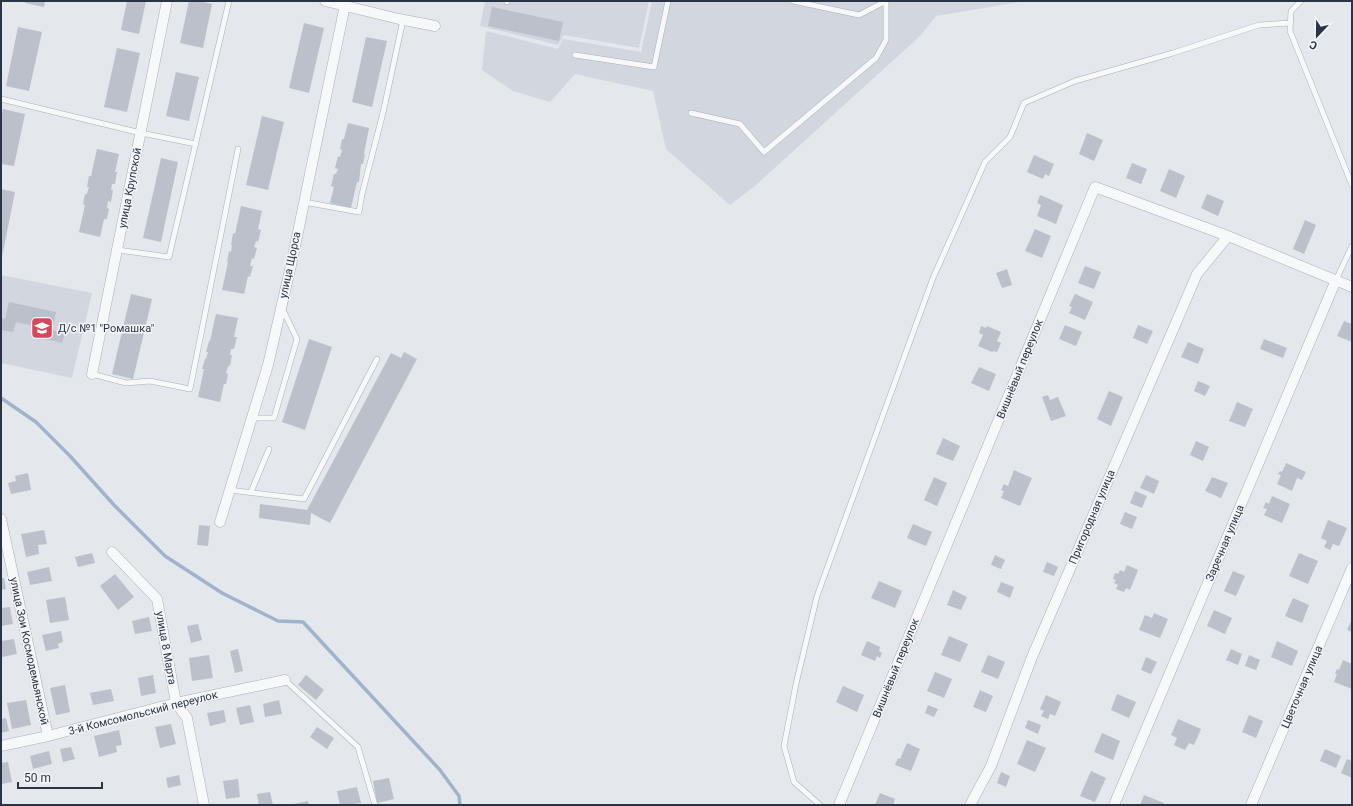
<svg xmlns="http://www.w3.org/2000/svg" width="1353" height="806" font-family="Roboto,sans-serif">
<rect width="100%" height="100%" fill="#e4e7ec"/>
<!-- built -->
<path fill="#d2d6de" d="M485,1H649L639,48L564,35L558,45L480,26Z
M652,1H1025L936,16L920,36L756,185L730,205L666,149L653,91L575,74L550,102L513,91L482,70L486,31L558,49L563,39L641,52Z
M1,275L92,293L72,378L1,363Z"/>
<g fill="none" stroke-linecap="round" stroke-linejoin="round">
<!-- stream -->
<path stroke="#9fb4cc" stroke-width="3.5" d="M1,398L36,422L70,456L114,505L165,556L222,593L278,621L303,622L440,770L459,796L460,805"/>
</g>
<!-- building -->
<path fill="#bbc0ca" d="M25,1H45L44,7L25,3Z
M127,1H146L139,34L121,30Z
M189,1H199L212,4L203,48L180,43Z
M492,7L563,22L559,41L488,26Z
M304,23L324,28L309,93L289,88Z
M18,27L42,32L29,91L6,86Z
M366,37L387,41L372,107L352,102Z
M117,48L140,53L127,112L104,107Z
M176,72L199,77L189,121L166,116Z
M3,109L25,114L14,166L1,164V117Z
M262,116L284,122L268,190L246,185Z
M348,123L369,128L364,154H365L363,164H361L359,182H357L351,208L330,203L334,187L331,186L334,174H336L338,169L335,168L338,156L340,157L342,150L340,149L342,139H344Z
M1087,133L1103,140L1094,161L1079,154Z
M97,149L119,154L115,172H117L115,184H112L111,190H113L111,202L108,201L107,208L109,209L107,219H104L100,237L79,232L85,205L83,204L85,194H87L89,187H87L89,176H91Z
M1034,155L1054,164L1049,176L1045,174L1043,179L1027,172Z
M161,158L178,162L161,242L143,238Z
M1132,163L1147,169L1141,184L1126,178Z
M1169,169L1185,176L1176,198L1160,191Z
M1,189L15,192L2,257H1Z
M1207,194L1224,201L1218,216L1201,208Z
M1040,195L1063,205L1056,224L1037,216L1041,205L1037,203Z
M241,206L262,211L258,229L261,230L258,242L256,241L254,247L257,248L254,259L252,258L250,266H253L250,277L248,276L244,294L222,290L228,262H227L229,251L231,252L232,245H231L233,233L235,234Z
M1305,220L1316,225L1304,254L1293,249Z
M1035,229L1051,236L1042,258L1025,251Z
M1085,266L1101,272L1094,289L1078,283Z
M1007,269L1012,285L1002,288L996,273Z
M131,294L152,299L133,379L112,374Z
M1075,294L1093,302L1085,320L1069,313L1072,307L1069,306Z
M9,302L56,312L52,330L65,333L62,343L45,339L48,329L16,322L13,332L1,330V318L5,319Z
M216,314L238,318L234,337H237L234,349H231L230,355H232L230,366H228L226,373L228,374L226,384H224L220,402L198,397L204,369H202L205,359H206L208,352H206L209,341H210Z
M1344,321L1352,324V342L1337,336Z
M1065,325L1082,332L1076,346L1059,339Z
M1138,325L1153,331L1147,344L1133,338Z
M981,326L986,328L987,326L1001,332L997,341L1001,343L997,352L993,351L992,352L978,346L983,335L979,333Z
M309,339L332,347L305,430L282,422Z
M1264,339L1287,348L1283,358L1260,349Z
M1188,342L1204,349L1198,364L1181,357Z
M404,352L417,359L330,523L311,513L310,525L259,518L260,504L307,510L391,353L401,358Z
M979,367L996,374L989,391L971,383Z
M1198,381L1210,386L1205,396L1194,391Z
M1109,391L1123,397L1111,426L1097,419Z
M1048,395L1050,400L1058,397L1066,416L1051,421L1042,397Z
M1237,402L1253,409L1245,427L1229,421Z
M943,438L960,446L953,461L936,454Z
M1196,441L1209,447L1203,461L1190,455Z
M1286,463L1306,472L1302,480L1297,478L1292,491L1277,484L1281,475L1278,474L1280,471L1282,472Z
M1014,470L1032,478L1020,506L1001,498L1004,491L1001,490L1004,484L1008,486Z
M28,473L31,490L11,494L8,483L16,481L15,476Z
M1146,475L1159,481L1154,494L1140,488Z
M934,477L947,483L937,506L924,500Z
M1212,477L1228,483L1221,498L1205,491Z
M1135,491L1147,496L1142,508L1130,503Z
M1272,496L1290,504L1282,523L1264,515L1267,509L1263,508L1266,502L1269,504Z
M1125,512L1137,517L1132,529L1120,524Z
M1328,520L1347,528L1339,546L1333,544L1330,550L1324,547L1327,541L1321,538Z
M913,524L932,532L926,546L907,538Z
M199,525L210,526L208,546L197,545Z
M44,530L47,544L38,545L39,554L26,557L21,534Z
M92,553L95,563L78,567L75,557Z
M1299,553L1318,561L1308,584L1289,576Z
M995,555L1005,560L1001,569L991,565Z
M1047,562L1058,567L1054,576L1043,572Z
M1127,565L1138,570L1130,590L1126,588L1124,592L1116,589L1118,585L1114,583L1116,580L1113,579L1115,573L1118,574L1120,570L1124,572Z
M49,567L52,581L30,585L27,572Z
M1233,571L1245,576L1236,596L1224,591Z
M115,574L134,597L118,610L100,586Z
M1,578H4L6,589L1,590Z
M879,581L902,591L895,608L871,598Z
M1001,582L1014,587L1010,598L997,592Z
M953,590L967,597L961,610L947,605Z
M65,597L69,620L50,623L46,600Z
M1293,598L1309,605L1302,623L1285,616Z
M10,607L13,624L1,626V608Z
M1214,610L1232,618L1225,634L1207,626Z
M1154,613L1168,619L1160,638L1139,630L1145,615L1152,618Z
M149,617L152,631L135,634L132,621Z
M1352,619V632L1347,630Z
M198,624L202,640L191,643L187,626Z
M61,631L63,642L58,644L59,648L46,651L42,635Z
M949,636L968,644L960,662L941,655Z
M14,639L17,654L2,657L1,641Z
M867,641L880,647L879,651L882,653L880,658L877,656L875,661L861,655Z
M1277,641L1298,651L1292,666L1271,657Z
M238,649L243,671L235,673L230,651Z
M1231,649L1242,654L1238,665L1226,660Z
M209,655L213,678L192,681L189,658Z
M988,655L1005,662L998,679L981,672Z
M1249,655L1260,660L1256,670L1245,666Z
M1146,657L1157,662L1151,674L1141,670Z
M1343,660L1352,664V689L1334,682L1337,674H1335L1337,669L1339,670Z
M935,672L952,679L944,698L927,691Z
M153,675L156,693L141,696L138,678Z
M306,675L324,690L316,700L298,685Z
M65,685L70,712L56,715L50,688Z
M843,686L864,695L857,712L836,702Z
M111,689L114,701L93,705L90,693Z
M980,690L993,696L986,712L973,707Z
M1117,694L1136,702L1129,718L1111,710Z
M1046,695L1061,702L1055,716L1050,714L1048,719L1041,716L1044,711L1040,709Z
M26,700L31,725L12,729L7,703Z
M279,700L282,714L265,717L263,704Z
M250,705L254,722L240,725L236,708Z
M928,705L938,709L934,717L925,713Z
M224,710L226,722L210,726L207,713Z
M1249,715L1263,721L1256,738L1242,732Z
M6,718L9,731L1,733V719Z
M1178,719L1201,729L1194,745L1189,743L1185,750L1174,745L1177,738L1171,735Z
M1028,720L1041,725L1038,734L1025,728Z
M171,724L176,744L160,748L155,727Z
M317,727L334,738L327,749L310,737Z
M119,730L122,745L116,746L117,752L99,757L94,736Z
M1102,733L1120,741L1113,760L1094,752Z
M1027,740L1046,748L1035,772L1017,764Z
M907,743L920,749L911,771L895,765L898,758L900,759Z
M71,747L75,759L63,762L60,749Z
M1325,749L1341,756L1336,768L1320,761Z
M49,751L52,764L33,769L30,756Z
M1347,759L1352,761V778L1341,773Z
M8,762L12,782L1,784V763Z
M1091,771L1106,778L1095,802L1080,796Z
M1001,772L1010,776L1006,787L997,783Z
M179,775L181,785L168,788L166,778Z
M389,778L394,799L377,803L373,781Z
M238,779L240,797L226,799L223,781Z
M357,787L361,803L340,805L337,791Z
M270,792L273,805H259L257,794Z
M880,793L895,799L893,805H875Z
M1144,795L1164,803L1163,805H1140Z
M308,801L309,805H294V804Z"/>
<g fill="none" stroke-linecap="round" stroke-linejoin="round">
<!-- service casing -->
<g stroke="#a9aeb7" stroke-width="6">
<path id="service" d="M793,1L859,15L886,1
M1301,1L1291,11L1290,31L1352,185
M507,2V1
M575,55L654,67L668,1
M1,99L141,133L196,144
M691,113L740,124L764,152L876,58L886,40V1
M304,202L359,212L362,194L383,113L403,20
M118,250L169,257L229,1
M1336,280L1352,246
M92,374L126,383L150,381L190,389L238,149
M252,418H274L297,339L283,310
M230,490L304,499L377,359
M251,492L269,449
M285,680L358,747L375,805
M820,805L794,782L784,746L796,684L817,596L933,278L985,162L1010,137L1024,103L1075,81L1173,53L1259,25L1290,23"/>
</g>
<!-- minor casing -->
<g stroke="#a9aeb7" stroke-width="11">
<path id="minor" d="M325,1L399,19L435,26
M92,374L167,1
M1,519L48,736
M220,522L268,365L292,261L345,5
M112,552L157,599L176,703L187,718L204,805
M1,746L48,736L176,703L285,680
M839,805L1095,187L1228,236L1352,287
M970,805L991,766L1032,657L1197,274L1228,236
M1114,805L1336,280
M1251,805L1352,568"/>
</g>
<!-- service -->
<use href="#service" stroke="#f7f8fa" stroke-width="5"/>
<!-- minor -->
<use href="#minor" stroke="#f7f8fa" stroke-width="10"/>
</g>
<!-- icons -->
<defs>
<g id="school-square" transform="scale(1.15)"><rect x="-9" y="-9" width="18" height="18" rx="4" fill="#d1495b" stroke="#f4f6f9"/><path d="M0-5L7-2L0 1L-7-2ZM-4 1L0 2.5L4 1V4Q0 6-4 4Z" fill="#fff"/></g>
</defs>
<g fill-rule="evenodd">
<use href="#school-square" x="42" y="328"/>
</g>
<g text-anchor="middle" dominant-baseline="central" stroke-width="3" stroke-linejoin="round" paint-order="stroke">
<!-- street labels -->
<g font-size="11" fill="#2b3445" stroke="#f4f6f9">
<text transform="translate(130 188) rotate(-79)">улица Крупской</text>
<text transform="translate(290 265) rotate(-78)">улица Щорса</text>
<text transform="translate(1020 369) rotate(-68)">Вишнёвый переулок</text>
<text transform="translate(1092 517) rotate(-67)">Пригородная улица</text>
<text transform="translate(1225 543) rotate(-67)">Заречная улица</text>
<text transform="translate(166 648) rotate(80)">улица 8 Марта</text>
<text transform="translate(29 651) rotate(78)">улица Зои Космодемьянской</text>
<text transform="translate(896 668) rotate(-68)">Вишнёвый переулок</text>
<text transform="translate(1302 687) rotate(-67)">Цветочная улица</text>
<text transform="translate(143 713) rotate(-14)">3-й Комсомольский переулок</text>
</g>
<!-- poi labels -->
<g font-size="11" fill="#2b3445" stroke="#f4f6f9" text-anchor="start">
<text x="58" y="328">Д/с №1 "Ромашка"</text>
</g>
</g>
<!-- border -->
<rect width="1353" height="806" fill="none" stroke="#2b3445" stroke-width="4"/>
<!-- north arrow -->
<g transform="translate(1317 36) rotate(202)" stroke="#f4f6f9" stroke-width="3" paint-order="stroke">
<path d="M0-3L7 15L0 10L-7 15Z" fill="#2b3445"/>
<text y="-6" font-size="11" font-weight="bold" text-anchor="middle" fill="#2b3445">С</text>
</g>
<!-- scale -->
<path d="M18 782v6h84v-6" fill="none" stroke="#2b3445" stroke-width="2"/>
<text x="24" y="782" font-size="12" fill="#2b3445" stroke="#f4f6f9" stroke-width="3" paint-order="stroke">50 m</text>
</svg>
